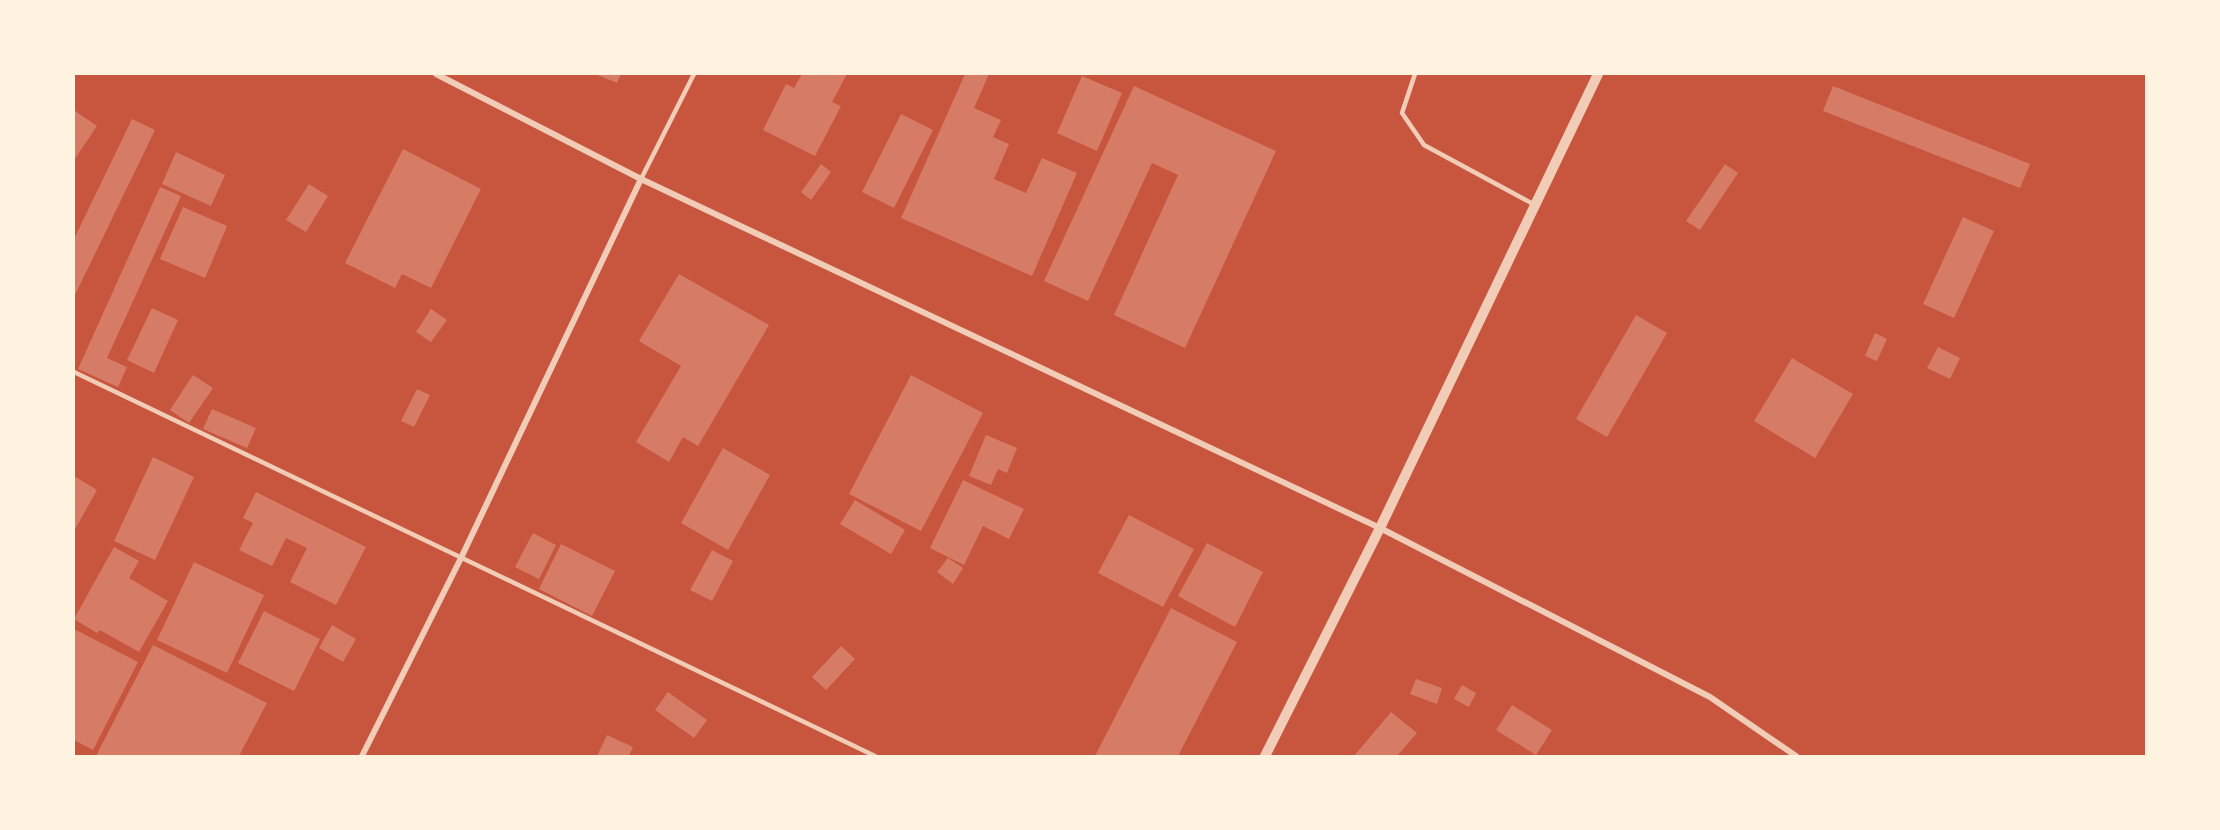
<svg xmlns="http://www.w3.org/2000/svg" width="2220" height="830" font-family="Manrope,sans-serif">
<rect width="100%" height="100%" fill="#c8553d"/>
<!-- building -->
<path fill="#d67c66" d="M595,74H621L617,83Z
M802,74H847L832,102L841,106L815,156L763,130L786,84L794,88Z
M965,74H989L974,108L1001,120L993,137L1009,144L994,179L1026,193L1042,158L1077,173L1032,276L901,218Z
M1082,76L1122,93L1097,151L1057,133Z
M1134,86L1276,151L1185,348L1114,315L1178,175L1152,163L1088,301L1044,281Z
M1833,86L2030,164L2020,188L1823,111Z
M74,110L97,126L74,160Z
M901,114L933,130L894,208L862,192Z
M132,119L155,130L74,297V239Z
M403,149L481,189L431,288L402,274L395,288L345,263Z
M176,152L225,175L211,206L162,184Z
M821,164L831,172L811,200L801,192Z
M1725,164L1738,173L1700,230L1686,221Z
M309,184L328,196L306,232L286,220Z
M160,187L181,196L107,358L127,367L118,387L78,369Z
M183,207L227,226L205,278L160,259Z
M1963,217L1994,231L1954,318L1923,304Z
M679,274L769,325L698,446L683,437L669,462L636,442L681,366L639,341Z
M152,308L178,320L154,373L127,360Z
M431,309L447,320L431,342L416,332Z
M1636,315L1667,333L1607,437L1576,419Z
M1875,333L1887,339L1877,361L1865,356Z
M1938,347L1960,358L1950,379L1927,368Z
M1792,358L1853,394L1815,458L1754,421Z
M193,375L213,388L189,423L170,410Z
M911,375L983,413L921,531L849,494Z
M417,389L430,395L414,427L401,421Z
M212,409L256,428L247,448L203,429Z
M986,435L1017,448L1007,473L998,469L991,485L969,476Z
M723,448L770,475L728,550L681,523Z
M153,457L194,477L155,560L114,541Z
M74,476L97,490L74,531Z
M963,480L1024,509L1009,539L983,526L964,565L930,548Z
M256,492L366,547L336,605L290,582L307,548L286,538L272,566L239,550L253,523L243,518Z
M855,500L905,530L891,554L840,524Z
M1129,515L1194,549L1163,607L1098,573Z
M533,533L556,545L539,579L515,567Z
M1207,543L1263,572L1235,627L1178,596Z
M561,544L615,571L592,616L539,589Z
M114,547L139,561L129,578L168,601L139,652L100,630L97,633L74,619Z
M712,550L733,561L712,601L690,590Z
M948,558L963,568L953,584L937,572Z
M194,562L264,595L227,673L157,640Z
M1171,608L1237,642L1178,756H1095Z
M264,611L320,639L294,691L238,663Z
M332,625L356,639L343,662L319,648Z
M74,629L138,662L93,750L74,740Z
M153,645L267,703L239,756H96Z
M841,646L855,659L826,690L812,677Z
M1416,679L1442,688L1437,704L1410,694Z
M1462,685L1476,693L1469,707L1454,699Z
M668,692L707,720L694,738L655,710Z
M1512,705L1552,730L1536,755L1496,730Z
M1391,712L1417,733L1397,756H1354Z
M607,735L633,747L629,756H597Z"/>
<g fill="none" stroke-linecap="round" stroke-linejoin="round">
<!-- service -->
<path stroke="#f1ccb7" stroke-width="4.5" d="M1415,74L1402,113L1424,145L1535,205
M641,179L694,74
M74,372L875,756"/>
<!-- minor -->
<path stroke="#f1ccb7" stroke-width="6" d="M436,74L641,179L1380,528L1710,697L1796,756
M362,756L461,558L641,179"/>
<!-- tertiary -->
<path stroke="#f1ccb7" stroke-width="10" d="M1265,756L1380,528L1598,74"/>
</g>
<!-- border -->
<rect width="2220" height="830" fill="none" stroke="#fff3e0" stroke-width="150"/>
</svg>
